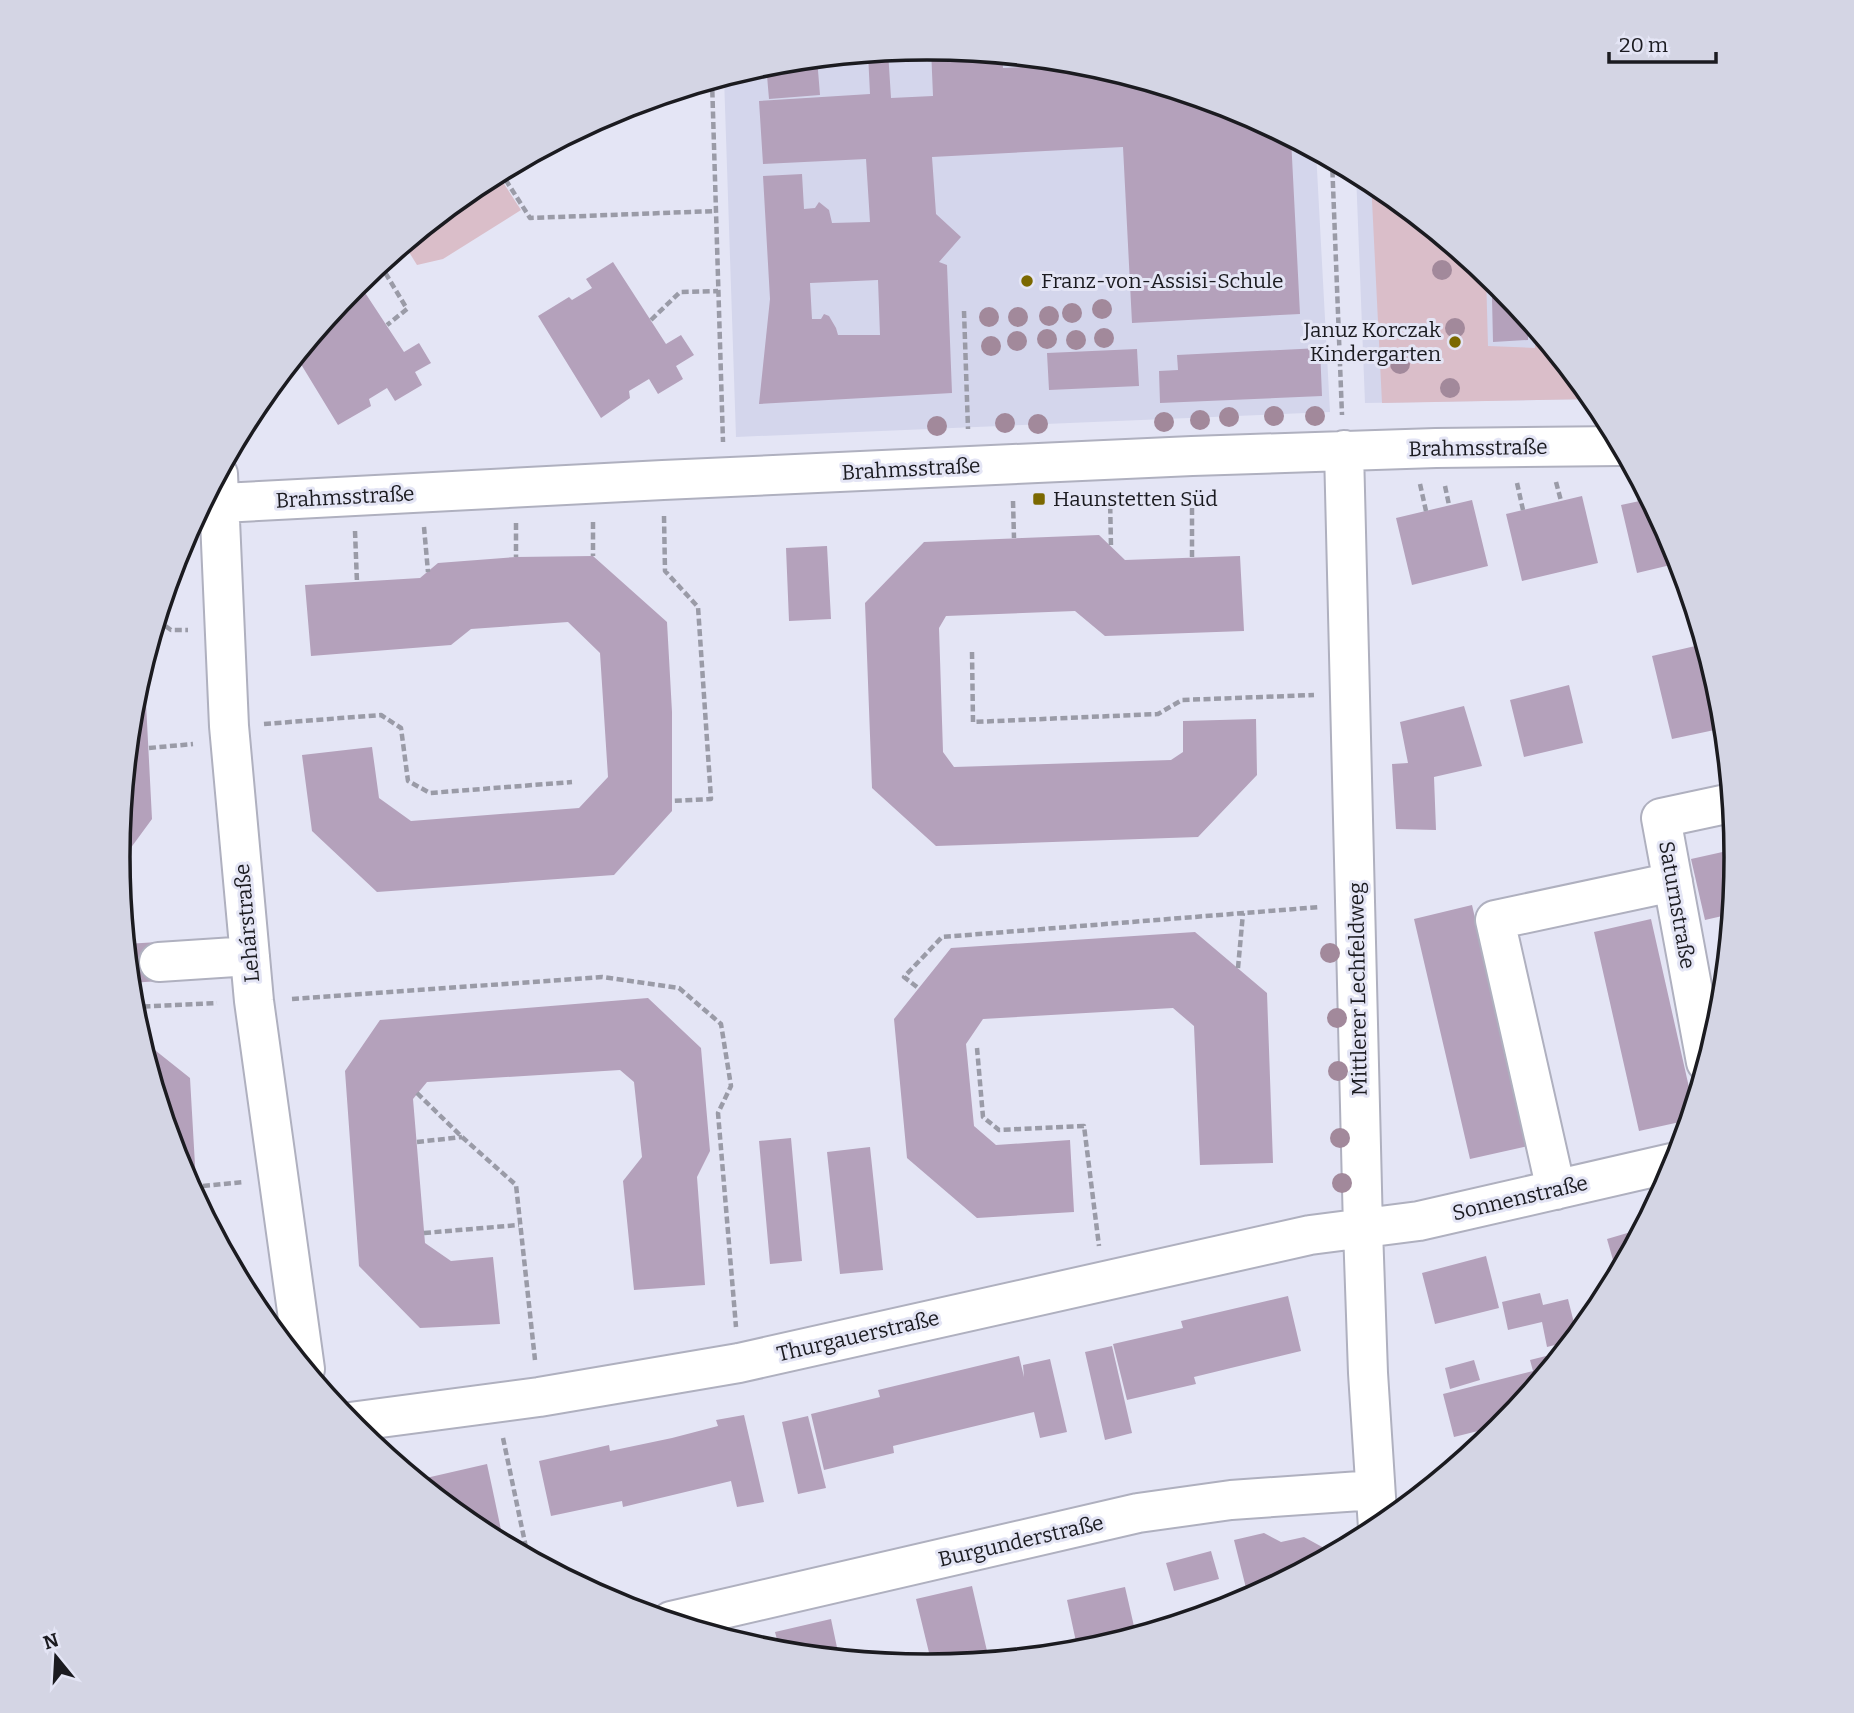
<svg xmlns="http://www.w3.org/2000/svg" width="1854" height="1713" font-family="Bitter,serif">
<rect width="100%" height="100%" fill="#e4e5f5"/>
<!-- built -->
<path fill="#d4d6ec" d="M927,47L1085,63L1237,109L1316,151L1330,412L736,437L724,77L770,63Z
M1356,173L1377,184L1500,285L1593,399L1365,403Z"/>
<!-- green -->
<path fill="#dabec9" d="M497,173L521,210L443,259L417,265L404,244L478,183Z
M1371,180L1486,274L1488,346L1535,348V327L1593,399L1382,403Z"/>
<!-- building -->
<path fill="#b4a1bb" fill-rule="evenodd" d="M931,48L1002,55L1003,68L1065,65L1064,61L1085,63L1132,77L1133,86L1156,84L1237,109L1291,138L1300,314L1132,323L1123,147L932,157L936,214L961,237L939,262L947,265L952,393L759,404L770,299L763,176L802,174L804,209L815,208L819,202L829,210L832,223L870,222L866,159L763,164L759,101L870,94L868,53L888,51L891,98L933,96ZM878,280L880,335H838L836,328L829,316L824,314L821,319H812L810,283Z
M817,58L820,95L769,99L766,64Z
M613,262L666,344L681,335L694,355L676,366L683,379L658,394L649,379L629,391L630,398L601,418L538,316L569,297L572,300L592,288L586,279Z
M358,282L404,352L419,343L431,363L415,372L422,385L395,401L387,388L369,399L371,406L338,425L296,356Z
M1492,298H1510L1529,320L1528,340L1493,342Z
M1320,348L1322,396L1160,403L1159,371L1178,370L1177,355Z
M1137,349L1139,386L1049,390L1047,353Z
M1582,496L1598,563L1522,581L1506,514Z
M1649,499L1675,547L1679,563L1637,573L1621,505Z
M1472,500L1488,566L1412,585L1396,518Z
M1099,535L1125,560L1240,556L1244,631L1105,636L1075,611L946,616L939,628L943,752L954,767L1171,760L1183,752V721L1256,719L1257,775L1198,837L936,846L872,788L865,603L924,542Z
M827,546L831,619L789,621L786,548Z
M593,556L667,622L672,712V811L614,875L377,892L312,831L302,755L372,747L379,798L411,821L579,808L608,777L600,653L568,622L471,629L451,645L311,656L305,585L420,578L438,563L516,557Z
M1704,644L1721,699L1724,728L1672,739L1652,656Z
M144,664L152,819L119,864L133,698Z
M1569,685L1583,743L1524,757L1510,700Z
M1464,706L1482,766L1434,777L1436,830L1396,829L1392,764L1408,763L1400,722Z
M1736,849L1731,914L1705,920L1691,859Z
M1472,905L1528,1146L1470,1159L1414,919Z
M1651,919L1693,1105L1689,1120L1639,1131L1594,932Z
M1195,932L1267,993L1273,1163L1200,1165L1194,1026L1173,1008L983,1019L966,1044L974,1126L996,1145L1070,1140L1074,1212L977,1218L907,1158L894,1019L951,948Z
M158,942L160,981L130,983L126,944Z
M648,998L701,1048L710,1151L697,1177L705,1285L634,1290L623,1181L642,1157L634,1082L620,1070L427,1082L413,1099L425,1243L451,1261L493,1257L500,1324L420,1328L359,1266L345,1071L380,1020Z
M141,1039L190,1078L197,1200L179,1166Z
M791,1138L802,1261L770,1264L759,1141Z
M870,1147L883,1270L840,1274L827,1152Z
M1641,1229L1617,1274L1607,1239Z
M1486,1256L1499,1308L1435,1324L1422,1273Z
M1540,1293L1543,1305L1568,1299L1577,1335L1571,1341L1547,1347L1542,1322L1508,1330L1502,1302Z
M1288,1296L1301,1351L1194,1377L1196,1384L1127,1400L1113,1344L1183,1328L1181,1321Z
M1112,1346L1132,1433L1105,1440L1085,1352Z
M1562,1352L1502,1425L1454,1437L1443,1394L1533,1371L1530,1360Z
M1019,1356L1024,1377L1023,1365L1050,1359L1067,1432L1040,1438L1034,1412L893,1446L894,1453L824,1470L811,1414L880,1397L878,1390Z
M1474,1360L1480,1380L1450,1389L1445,1368Z
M744,1415L764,1502L737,1507L731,1481L623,1507L622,1501L551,1516L539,1461L609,1445L610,1451L672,1438L718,1426L716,1420Z
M808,1416L826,1488L798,1494L782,1422Z
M487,1464L492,1487L504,1544L477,1529L429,1490L426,1478Z
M1264,1533L1281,1542L1304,1537L1324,1548L1325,1557L1252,1596L1247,1592L1234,1540Z
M1211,1551L1219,1579L1174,1591L1166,1563Z
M972,1586L987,1651L979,1653L981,1660L932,1665L916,1599Z
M1125,1587L1136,1635L1078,1651L1067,1600Z
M831,1619L839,1657L780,1651L775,1632Z"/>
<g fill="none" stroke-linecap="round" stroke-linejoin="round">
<!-- minor casing -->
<g stroke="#afb0bf" stroke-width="42">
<path id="minor" d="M1344,450L1363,1229L1368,1373L1378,1528
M218,474L229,726L254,1001L305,1369
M202,504L663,480L1192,456L1436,448L1621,446
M159,962L250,956
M1706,1062L1661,818L1731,803
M1556,1190L1495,920L1673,882
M350,1422L539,1397L739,1363L1310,1235L1419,1221L1676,1162
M671,1621L1138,1513L1231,1500L1375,1490"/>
</g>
<!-- path -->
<path stroke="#9a9ba7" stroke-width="4.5" stroke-dasharray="7 3.5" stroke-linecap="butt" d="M712,80L723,442
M1332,160L1342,415
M500,171L530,218L716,211
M380,264L407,309L387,325
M964,311L968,429
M651,320L680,292L718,291
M1634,478L1640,501
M1556,482L1561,501
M1517,483L1523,510
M1420,484L1426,511
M1445,486L1449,505
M1110,496L1111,547
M1013,501L1014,538
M664,516L665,571L698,607L711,799L672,801
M593,522V556
M516,523V557
M424,527L428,572
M355,531L357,583
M1192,557V492
M157,620L171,630H188
M972,652L973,722L1158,714L1182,700L1314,695
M264,724L381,715L401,728L408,781L430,793L572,782
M149,748L193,744
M1238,968L1243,913
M917,987L904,977L942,937L1320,907
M292,999L602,977L679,988L721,1024L731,1086L718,1113L736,1327
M133,1007L217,1003
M977,1048L983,1117L999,1130L1084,1126L1099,1246
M417,1093L462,1137L516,1185L535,1360
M417,1142L462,1137
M203,1186L244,1182
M424,1233L519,1225
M503,1438L528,1557"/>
<!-- minor -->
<use href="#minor" stroke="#fff" stroke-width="38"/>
</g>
<!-- trees -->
<g fill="#a2899b">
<circle cx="1442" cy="270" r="10"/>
<circle cx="1102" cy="309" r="10"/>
<circle cx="1072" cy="313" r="10"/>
<circle cx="1049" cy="316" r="10"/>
<circle cx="989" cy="317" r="10"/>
<circle cx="1018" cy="317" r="10"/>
<circle cx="1455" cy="328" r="10"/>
<circle cx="1104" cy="338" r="10"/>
<circle cx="1047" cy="339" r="10"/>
<circle cx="1076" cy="340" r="10"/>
<circle cx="1017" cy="341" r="10"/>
<circle cx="991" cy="346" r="10"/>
<circle cx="1400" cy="364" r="10"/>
<circle cx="1450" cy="388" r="10"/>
<circle cx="1274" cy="416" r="10"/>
<circle cx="1315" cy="416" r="10"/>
<circle cx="1229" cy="417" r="10"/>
<circle cx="1200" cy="420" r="10"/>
<circle cx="1164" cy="422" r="10"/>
<circle cx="1005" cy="423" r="10"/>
<circle cx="1038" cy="424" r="10"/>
<circle cx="937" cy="426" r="10"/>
<circle cx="1330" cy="953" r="10"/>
<circle cx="1337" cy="1018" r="10"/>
<circle cx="1338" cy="1071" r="10"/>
<circle cx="1340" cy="1138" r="10"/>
<circle cx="1342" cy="1183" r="10"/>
</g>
<!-- markers -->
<g fill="#7b6800" stroke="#e4e5f5" stroke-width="2.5">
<circle cx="1027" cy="281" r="7"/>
<circle cx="1455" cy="342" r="7"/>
<rect x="1032" y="492" width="14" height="14" rx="3.5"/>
</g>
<g text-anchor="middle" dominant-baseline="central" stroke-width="6" stroke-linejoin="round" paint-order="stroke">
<!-- poi labels -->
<g font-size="21" fill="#1b1b20" stroke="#e4e5f5" text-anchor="start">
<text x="1041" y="281">Franz-von-Assisi-Schule</text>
<text x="1441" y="330" text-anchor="end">Januz Korczak<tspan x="1441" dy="24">Kindergarten</tspan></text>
<text x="1053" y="499">Haunstetten Süd</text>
</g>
<!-- street labels -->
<g font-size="21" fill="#1b1b20" stroke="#e4e5f5">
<text transform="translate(1478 448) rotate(-1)">Brahmsstraße</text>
<text transform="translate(911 469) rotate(-3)">Brahmsstraße</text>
<text transform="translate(345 497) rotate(-3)">Brahmsstraße</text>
<text transform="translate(1677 905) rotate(80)">Saturnstraße</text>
<text transform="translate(247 923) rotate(-95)">Lehárstraße</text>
<text transform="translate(1358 989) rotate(-91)">Mittlerer Lechfeldweg</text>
<text transform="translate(1520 1198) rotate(-13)">Sonnenstraße</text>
<text transform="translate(858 1336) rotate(-13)">Thurgauerstraße</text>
<text transform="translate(1021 1541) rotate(-13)">Burgunderstraße</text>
</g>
</g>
<!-- crop -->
<path d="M0 0H1854V1713H0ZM130 857a797 797 0 1 1 1594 0a797 797 0 1 1-1594 0Z" fill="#d4d5e4" fill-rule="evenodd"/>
<path fill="none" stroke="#1b1b20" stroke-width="3.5" d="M130 857a797 797 0 1 1 1594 0a797 797 0 1 1-1594 0Z"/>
<!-- north arrow -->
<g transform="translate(56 1657) rotate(342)" stroke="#e4e5f5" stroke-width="5" paint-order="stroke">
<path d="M0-5L12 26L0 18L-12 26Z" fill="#1b1b20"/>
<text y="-10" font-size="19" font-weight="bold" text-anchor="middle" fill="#1b1b20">N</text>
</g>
<!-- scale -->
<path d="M1609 52v10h107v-10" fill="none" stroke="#1b1b20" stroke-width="3.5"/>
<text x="1619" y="52" font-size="21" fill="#1b1b20" stroke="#e4e5f5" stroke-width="5" paint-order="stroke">20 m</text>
</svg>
